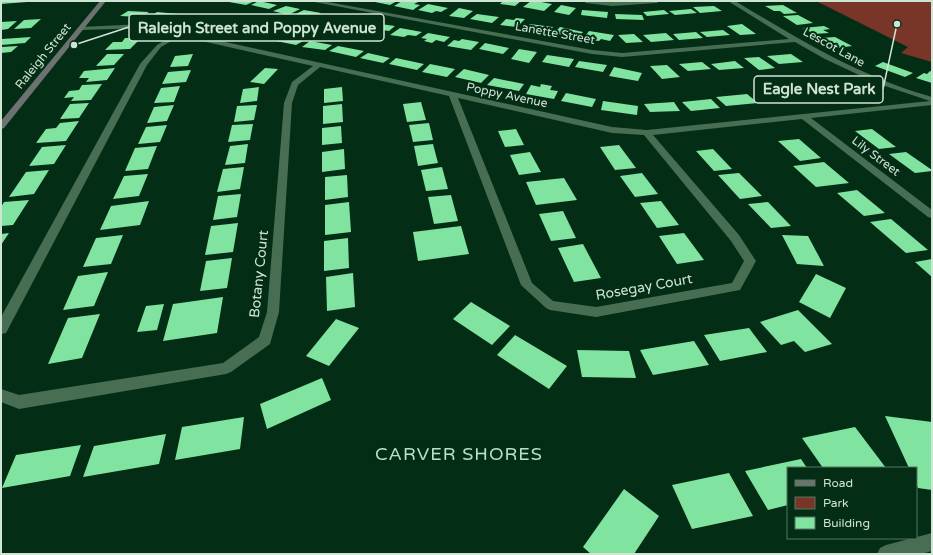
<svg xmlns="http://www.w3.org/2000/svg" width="933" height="555" font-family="'Varela Round',sans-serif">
<rect width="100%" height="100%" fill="#042d15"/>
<!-- green -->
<path fill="#793628" d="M816,1H932V62L901,53L908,47Z"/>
<!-- building -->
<path fill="#80e3a0" d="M1,1H27V2L1,4Z
M231,1H255L246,5L229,2Z
M259,1L277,5L269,9L251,5Z
M370,1H397L390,5Z
M402,1L418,2L414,4L420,5L413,10L394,6Z
M503,1H521L515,6L500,4Z
M531,1H536L552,4L544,11L523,7Z
M428,4L448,8L441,12L436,11L432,13L418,10Z
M561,5L576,8L569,15L554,12Z
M783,5L797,13L784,14L780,11H774L765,6Z
M286,6L300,9L288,15L273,11Z
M714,6L722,11L700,13L693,7Z
M459,8L473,11L464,18L449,16Z
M691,9L697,13L675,15L669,11Z
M304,10L321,13L309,20L291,16Z
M582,10L608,12L607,18L581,15Z
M664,10L669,14L647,16L643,12Z
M128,11L149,12L141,17L120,16Z
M157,12L178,14L171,18L150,17Z
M477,14L499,17L492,23L470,19Z
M615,14L642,15L644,20L616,19Z
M798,15L813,23L797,25L783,16Z
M516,18L525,19L517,27L500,25L506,19L514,20Z
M41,19L31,28L14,29L24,20Z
M17,21L8,29L1,30V22Z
M373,23L395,26L389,31L367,28Z
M530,24L553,27L549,33L525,29Z
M742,24L756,34L740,35L727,26Z
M824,26L830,29L823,30L829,33L814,34L803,28Z
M560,27L583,32L578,38L554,33Z
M400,28L422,32L416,36L408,35L404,37L390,35Z
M723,30L730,35L707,37L700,32Z
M589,31L614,35L610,41L601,39L599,41L583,39Z
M696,32L703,38L679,40L673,34Z
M428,33L450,37L444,42L436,40L432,43L424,41L427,39L421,38Z
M666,33L674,40L651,42L643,35Z
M634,34L643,42L626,43L618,35Z
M285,36L305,40L296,45L276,41Z
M31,37L25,43L1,45L2,39Z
M835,37L852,46L838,48L821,38Z
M125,38H141L130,49L105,50L113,42H122Z
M462,39L479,42L471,50L447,46L454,40L459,41Z
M310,41L332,45L325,50L302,47Z
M485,43L509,48L503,54L479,49Z
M18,46L11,52L1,53V47Z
M338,46L364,51L356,57L329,51Z
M519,49L537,52L529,63L511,59Z
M368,53L390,58L383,63L360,58Z
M107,54H124L114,65L96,66Z
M193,54L188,66L170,67L175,56Z
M791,54L803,62L779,64L767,56Z
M547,55L574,59L569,67L542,62Z
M759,57L775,68L759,70L744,58Z
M396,58L424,64L417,70L389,64Z
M579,61L607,65L603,72L575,67Z
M735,61L744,68L719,70L711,64Z
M702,62L711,69L688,71L679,64Z
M883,62L913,73L905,77L875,66Z
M430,64L455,69L447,77L422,72Z
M667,65L680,77L662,79L650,66Z
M614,67L642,73L638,81L609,76Z
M115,68L107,80L86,82L89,78H79L84,71Z
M265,68L278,69L264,84L250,82Z
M464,69L489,75L481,83L455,77Z
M191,70L186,82L162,84L168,72Z
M930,71L932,72V83L916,78L924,73L927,74Z
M494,78L524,84L519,91L487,85Z
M102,84L91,100L71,101L74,97L64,98L69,91L79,90L82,85Z
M541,84L552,86L550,90L558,91L554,99L526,94L531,85L540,87Z
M180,86L174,102L154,103L161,88Z
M259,87L257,101L240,103L243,89Z
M342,87L343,101L324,103V89Z
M566,93L596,99L592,107L561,101Z
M747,94L758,103L726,106L716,97Z
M711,99L720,108L691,111L682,102Z
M603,101L638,106L637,115L601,110Z
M421,102L426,120L407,122L403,104Z
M674,102L680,111L650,112L644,104Z
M89,103L79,118L60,119L70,104Z
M342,104L343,122L323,124V106Z
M174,105L167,121L147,123L154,107Z
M257,105L254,120L234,122L237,106Z
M79,121L66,141L36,143L46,129L56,128L60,123Z
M429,123L433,140L413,142L409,125Z
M253,124L250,140L228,142L232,125Z
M167,125L160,142L138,144L146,127Z
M341,126L342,143L322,145V128Z
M516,129L524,145L505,147L498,131Z
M872,129L896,147L879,149L855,131Z
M799,139L821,158L800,161L778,141Z
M248,144L245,163L225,165L230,146Z
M433,144L438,163L418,166L414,146Z
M66,145L54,164L29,166L42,147Z
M619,145L636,168L615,170L600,147Z
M157,146L148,169L125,171L135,148Z
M344,149L345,169L322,172V152Z
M713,149L732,169L714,171L696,151Z
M530,152L541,172L519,175L510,155Z
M906,152L932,170V171L915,173L889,154Z
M824,162L849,183L816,187L793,166Z
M244,167L240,189L217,192L223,169Z
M442,167L448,189L426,191L421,170Z
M49,170L34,194L9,197L26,172Z
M642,173L658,194L635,197L620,176Z
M739,173L762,196L740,199L718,175Z
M148,174L139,196L113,199L124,176Z
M347,175L348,197L325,200V177Z
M564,178L577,200L536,205L526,182Z
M857,190L885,213L864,216L837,193Z
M241,194L237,217L213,220L218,196Z
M451,195L458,221L434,224L428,197Z
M29,200L13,225L1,226V207L4,202Z
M149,201L140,225L100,230L111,206Z
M661,201L679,225L657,228L640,203Z
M349,202L351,232L325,235V205Z
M768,202L791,226L771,228L748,204Z
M563,211L576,238L551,241L539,214Z
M891,219L928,250L906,253L870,222Z
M238,223L233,252L205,255L211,226Z
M461,226L469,254L418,261L413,232Z
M9,233L1,245V234Z
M684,233L704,260L677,264L659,236Z
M123,235L111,264L83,267L96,238Z
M782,235L808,236L824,266L797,264Z
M348,238L349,268L324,271V241Z
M583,244L601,278L574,282L558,248Z
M232,258L227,288L200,291L206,261Z
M932,259V277L915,262Z
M108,272L94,306L63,310L78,276Z
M353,273L355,307L327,311L326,277Z
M816,274L846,288L830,318L799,302Z
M223,297L217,333L163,341L173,304Z
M471,302L510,326L492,345L453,319Z
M164,304L157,330L137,332L146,306Z
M798,310L832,344L805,352L794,341L781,345L760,322Z
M100,314L82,358L48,364L68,318Z
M336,319L359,328L329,366L306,356Z
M749,328L767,352L720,361L704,335Z
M515,335L567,366L549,389L497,355Z
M694,341L709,365L653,375L640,350Z
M577,350L629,351L636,378L582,377Z
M322,378L331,400L267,429L260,404Z
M885,416L932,422V490L918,488L916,483V468H909Z
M244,417L240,449L175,460L182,427Z
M855,427L886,468H823L802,438Z
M166,434L159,464L83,477L94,446Z
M81,445L70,476L2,488L16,455Z
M801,459L807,468H788V505L768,510L745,471Z
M729,473L753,516L692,529L672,485Z
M624,489L659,516L634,554H591L583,547Z"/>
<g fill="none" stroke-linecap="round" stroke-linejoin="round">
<!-- street -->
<path fill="#476e52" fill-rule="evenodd" d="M309,1H322L592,50L622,53L789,39L728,1H735C799,39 860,77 932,97V105L811,118L932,210V218L928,217L802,119L653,135L739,235L756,261L740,290L596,317L550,310L546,308L521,285L449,96L320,67L298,85L292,103L279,312L270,344L231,372L226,374L19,409L1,402V389L19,395L223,363L259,337L267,312L284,103L292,82L313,66L180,36L161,47L147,65L6,333L1,334V317L140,64L157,45L174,35L144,28L82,30L80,29V27L144,24L612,127L647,130L930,101L876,83L825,59L795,42L622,57L592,54ZM458,98L612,133L644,135L731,241L744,261L732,283L596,307L553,301L532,283Z
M583,1L612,2L660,1L657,3L612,6L586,3Z
M932,533V551L921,554H877L880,548L886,545Z"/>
<!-- secondary -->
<path fill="#6c7270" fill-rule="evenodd" d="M100,1H106L4,128L1,129V121Z"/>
</g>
<g text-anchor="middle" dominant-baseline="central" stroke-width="4" stroke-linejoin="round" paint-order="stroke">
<!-- far-street labels -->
<g font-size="12" fill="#cfe5d4" stroke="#042d15">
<text transform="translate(555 33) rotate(10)">Lanette Street</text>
<text transform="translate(834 47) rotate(29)">Lescot Lane</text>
<text transform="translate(43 56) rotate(-51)">Raleigh Street</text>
<text transform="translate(507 95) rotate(12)">Poppy Avenue</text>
<text transform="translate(876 156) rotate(37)">Lily Street</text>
</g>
<!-- street labels -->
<g font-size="14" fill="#cfe5d4" stroke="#042d15">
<text transform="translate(259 274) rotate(-84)">Botany Court</text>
<text transform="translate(644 287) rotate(-10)">Rosegay Court</text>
</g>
<!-- near-neighbourhood labels -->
<g font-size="18" letter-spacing="1" fill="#b7e2c3" stroke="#042d15">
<text x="459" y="454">CARVER SHORES</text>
</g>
</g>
<!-- callouts -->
<path fill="none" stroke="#cfe5d4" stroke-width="1.5" d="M74 45L129 27M897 24L883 89"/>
<g fill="#cfe5d4" stroke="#042d15" stroke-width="1.5">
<circle cx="74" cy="45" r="4"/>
<circle cx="897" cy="24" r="4"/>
</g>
<g fill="#042d15" stroke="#cfe5d4" stroke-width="1.5">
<rect x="129" y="14" width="255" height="27" rx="4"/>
<rect x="754" y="76" width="129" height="27" rx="4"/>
</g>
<g font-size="15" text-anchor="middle" font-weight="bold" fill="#cfe5d4">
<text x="257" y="33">Raleigh Street and Poppy Avenue</text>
<text x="819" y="94">Eagle Nest Park</text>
</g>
<!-- border -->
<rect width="933" height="555" fill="none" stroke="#cfe5d4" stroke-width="4"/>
<!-- legend -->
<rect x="787" y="467" width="130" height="72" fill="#042d15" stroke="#557761"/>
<rect x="795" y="480" width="20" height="6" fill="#6c7270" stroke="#557761"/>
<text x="823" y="487" font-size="12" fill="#cfe5d4">Road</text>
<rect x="795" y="497" width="20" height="12" fill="#793628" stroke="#557761"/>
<text x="823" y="507" font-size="12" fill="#cfe5d4">Park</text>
<rect x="795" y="517" width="20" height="12" fill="#80e3a0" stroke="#557761"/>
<text x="823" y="527" font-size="12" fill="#cfe5d4">Building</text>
</svg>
